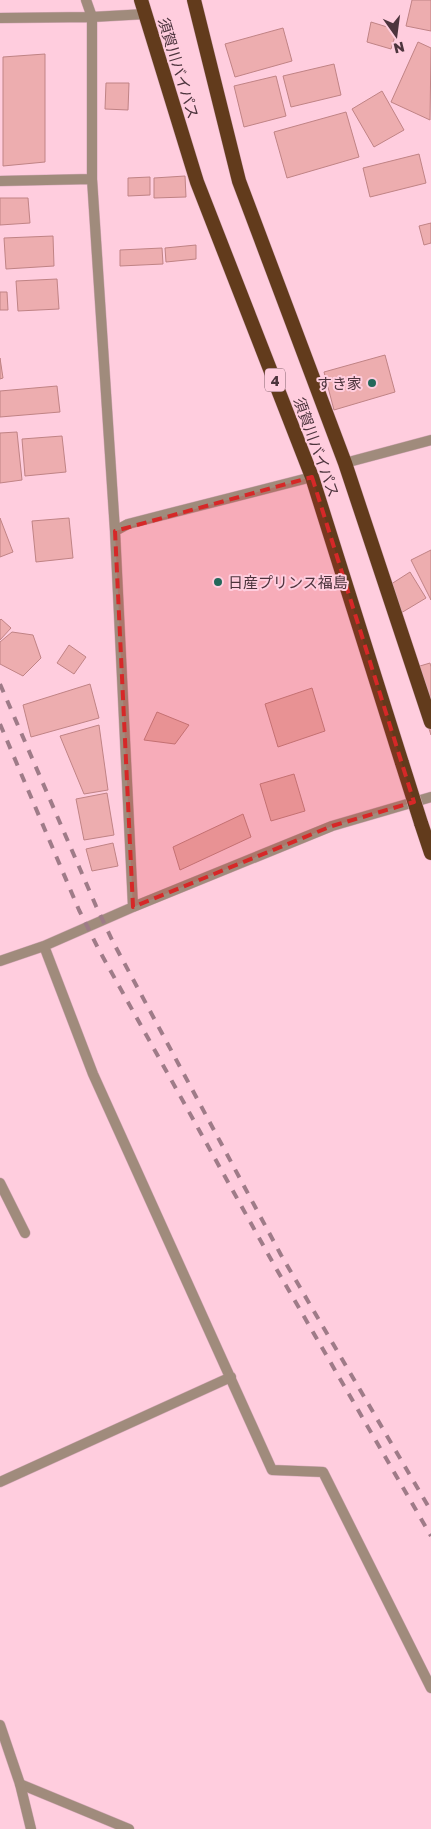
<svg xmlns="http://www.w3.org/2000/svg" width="431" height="1829" font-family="'Golos Text','Noto Sans JP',sans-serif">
<rect width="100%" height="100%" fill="#ffcdde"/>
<!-- building -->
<path fill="#edadaf" stroke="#c08385" d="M412,0H431V31L406,26Z
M371,22L397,30L391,49L367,42Z
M283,28L292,61L235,77L225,44Z
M418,42L431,48L430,120L391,102Z
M45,54V162L3,166V57Z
M334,64L341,95L291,107L283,76Z
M276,76L286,116L244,127L234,86Z
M106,83H129L128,110L105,109Z
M382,91L404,130L374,147L352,109Z
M346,112L359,157L287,178L274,132Z
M419,154L426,183L370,197L363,168Z
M185,176L186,197L154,198V178Z
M150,177V195L128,196V178Z
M0,198H28L30,223L0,225Z
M431,223V243L424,245L419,226Z
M53,236L54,266L6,269L4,238Z
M196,245V259L166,262L165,248Z
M162,248L163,264L120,266V250Z
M57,279L59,309L18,311L16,281Z
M0,292H7L8,310H0Z
M385,355L395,392L334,410L324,372Z
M0,358L3,378L0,379Z
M57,386L60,412L0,417V391Z
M17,432L22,480L0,483V433Z
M62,436L66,472L25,476L22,439Z
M0,518L13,552L0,557Z
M69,518L73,558L36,562L32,521Z
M431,550V600L411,560Z
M410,572L426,598L401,613L385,588Z
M1,619L11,628L0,640V620Z
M12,632L33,635L41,658L23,676L0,664V642Z
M69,645L86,657L74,674L57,663Z
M430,663L431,667V735L410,669Z
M90,684L99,718L31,737L23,705Z
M312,688L325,731L278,747L265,704Z
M157,712L189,725L175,744L144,740Z
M99,725L108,790L84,794L60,736Z
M294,774L305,811L271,821L260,784Z
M107,793L114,835L84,840L76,799Z
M243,814L251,837L180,870L173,847Z
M113,843L118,866L92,871L86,849Z"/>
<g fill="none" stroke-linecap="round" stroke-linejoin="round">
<!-- minor casing -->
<g stroke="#d8abbb" stroke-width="11">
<path id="minor" d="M86,0L92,17V179L115,531L133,907
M0,18L92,17L146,14
M0,181L92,179
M345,463L431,440
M115,531L128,524L312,477
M44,946L93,1074L272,1470L323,1472L431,1688
M0,961L44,946L133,907L332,826L431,797
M0,1183L25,1233
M0,1482L231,1377
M20,1784L129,1829"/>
</g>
<!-- tertiary casing -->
<g stroke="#d8abbb" stroke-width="11">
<path id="tertiary" d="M0,1725L20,1784L31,1829"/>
</g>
<!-- trunk casing -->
<g stroke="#d8abbb" stroke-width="15">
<path id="trunk" d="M141,0L197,182L312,477L402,763
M194,0L239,181L345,463L431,722
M421,823L431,853"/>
</g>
<!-- minor -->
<use href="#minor" stroke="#a08b7c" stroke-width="10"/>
<!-- tertiary -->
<use href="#tertiary" stroke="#a08b7c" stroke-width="10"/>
<!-- trunk -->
<use href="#trunk" stroke="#623b1c" stroke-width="14"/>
<!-- rail -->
<path stroke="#9f7b88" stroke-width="4" stroke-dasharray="9 9" stroke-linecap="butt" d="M0,684L96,906L113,942L281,1255L431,1511
M0,724L79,910L99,950L273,1263L431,1536"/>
<!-- trunk-bridge casing -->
<g stroke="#d8abbb" stroke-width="15" stroke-linecap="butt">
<path id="trunk-bridge" d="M402,763L421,823"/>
</g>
<!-- trunk-bridge -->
<use href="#trunk-bridge" stroke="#623b1c" stroke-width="14"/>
</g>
<!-- marked area -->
<path fill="#d62828" fill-opacity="0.2" stroke="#d62828" stroke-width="4" stroke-dasharray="10 6" stroke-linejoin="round" d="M312,477L414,802L332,826L133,907L115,531Z"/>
<!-- markers -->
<g fill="#24685a" stroke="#ffcdde" stroke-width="2">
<circle cx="372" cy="383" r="5"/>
<circle cx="218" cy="582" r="5"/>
</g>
<g text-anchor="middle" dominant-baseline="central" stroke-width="4" stroke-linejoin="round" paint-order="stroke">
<!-- shield labels -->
<rect fill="#ffcdde" stroke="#82626d" stroke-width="1" x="265" y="368.5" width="20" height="23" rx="4"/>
<g font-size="14" font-weight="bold" fill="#4d343d">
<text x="275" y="380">4</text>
</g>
<!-- street labels -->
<g font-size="15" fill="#4d343d" stroke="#ffcdde">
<text transform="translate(179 68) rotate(73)">須賀川バイパス</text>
<text transform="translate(317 447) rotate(70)">須賀川バイパス</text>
</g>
<!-- poi labels -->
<g font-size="15" fill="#4d343d" stroke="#ffcdde" text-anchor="end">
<text x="362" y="383">すき家</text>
<text x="228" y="582" text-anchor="start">日産プリンス福島</text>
</g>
</g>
<!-- north arrow -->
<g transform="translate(396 35) rotate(166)" stroke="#ffcdde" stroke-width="4" paint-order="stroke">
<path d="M0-4L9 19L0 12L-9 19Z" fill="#4d343d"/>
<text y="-8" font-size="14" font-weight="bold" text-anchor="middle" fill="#4d343d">N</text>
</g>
</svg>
